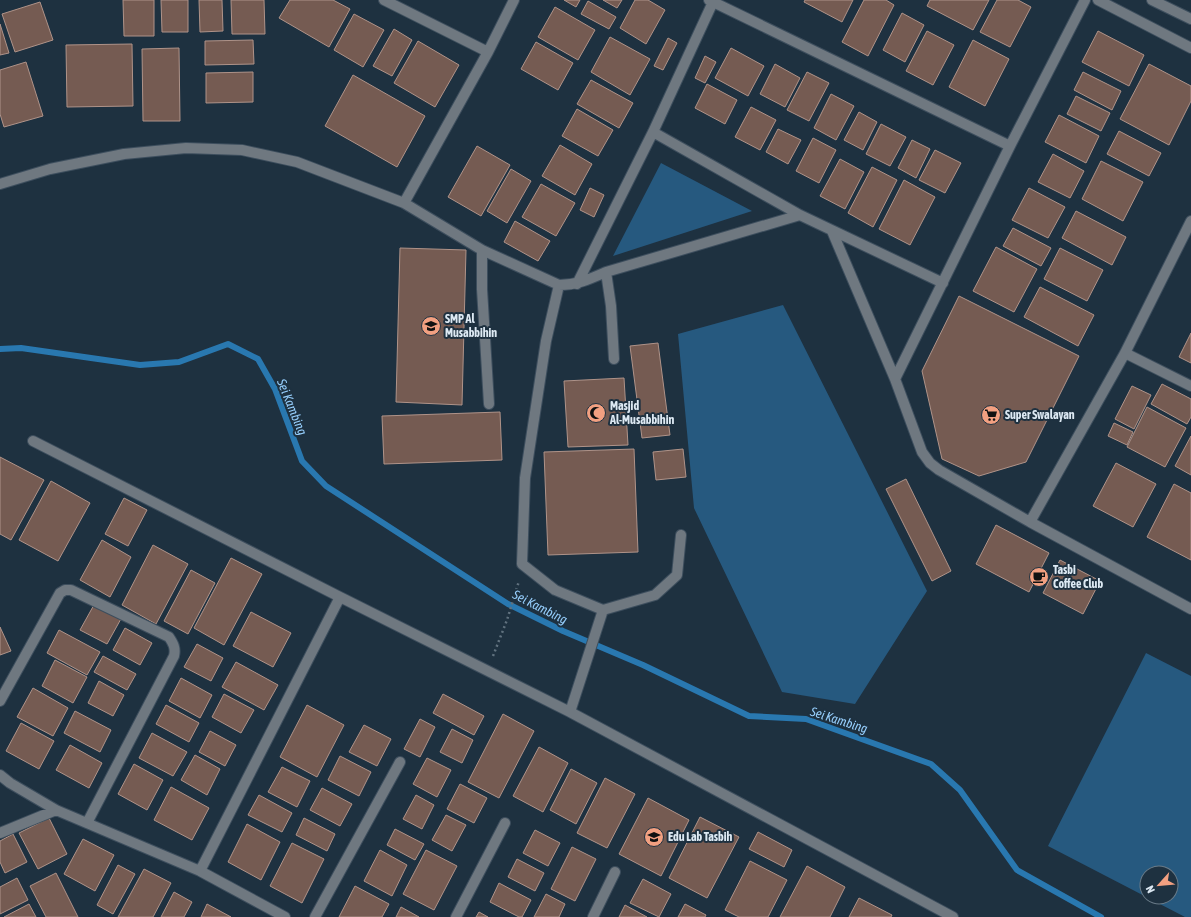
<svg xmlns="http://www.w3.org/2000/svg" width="1191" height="917" font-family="'Asap Condensed',sans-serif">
<rect width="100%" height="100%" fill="#1e3140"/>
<!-- green -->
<path fill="#26597f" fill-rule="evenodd" d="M661,163L752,211L613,256Z
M783,305L927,591L855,704L782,692L694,508L678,334Z
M1146,653L1191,676V917H1185L1048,846ZM1147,873H1171V897H1147Z"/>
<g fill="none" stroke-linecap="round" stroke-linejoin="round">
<!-- stream -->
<path stroke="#2978b0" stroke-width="6" d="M0,349L21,348L140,365L179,362L228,344L258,359L275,389L302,461L326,486L508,604L563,631L643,665L749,716L806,719L931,764L960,790L1017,870L1101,917"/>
</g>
<!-- building -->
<path fill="#755b52" stroke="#af9389" d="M123,0H154V36H124Z
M161,0H188V32H162Z
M199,0H222L223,31L200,32Z
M231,0H264L265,34H232Z
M290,0H333L350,9L329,47L279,18Z
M564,0H580L576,7Z
M603,0H622L617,8Z
M635,0H648L665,10L646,44L620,28Z
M805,0H853L842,22L804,2Z
M864,0H886L894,5L868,56L842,42Z
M930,0H989L973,30L927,6Z
M997,0H1018L1031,7L1010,47L980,32Z
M588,1L616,17L609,29L581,14Z
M40,2L53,40L15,52L2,14Z
M555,7L595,30L578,60L538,37Z
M902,13L924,25L905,62L883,50Z
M354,14L384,30L363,67L334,50Z
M0,24L9,53L0,55Z
M394,29L412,40L392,76L373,66Z
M927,31L954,45L933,85L906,71Z
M1098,31L1144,55L1129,86L1082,62Z
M610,37L650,59L630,95L591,72Z
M668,38L677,43L663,70L654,66Z
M253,40L254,64L205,65V41Z
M973,40L1009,59L985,106L949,87Z
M418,41L459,65L435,107L394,83Z
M536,42L573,63L558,90L521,69Z
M132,44L133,106L67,107L66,45Z
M179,48L180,121H143L142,49Z
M731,48L764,66L748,96L715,78Z
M705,56L716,62L705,83L695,78Z
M26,62L43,116L4,127L0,114V70Z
M775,64L800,78L785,107L760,94Z
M1149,64L1191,86V101L1169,145L1120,119Z
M253,72V102L206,103V73Z
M807,72L829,83L809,121L787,110Z
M1083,72L1121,91L1112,110L1074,90Z
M353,75L425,116L397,167L325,126Z
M591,80L633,103L619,128L577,104Z
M707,84L737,100L725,124L695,108Z
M831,94L854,106L836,140L814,128Z
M1076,96L1110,113L1101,131L1067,114Z
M751,107L776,120L760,150L735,137Z
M577,109L613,130L598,156L562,136Z
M859,112L877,122L863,150L844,140Z
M1059,115L1099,136L1086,163L1045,142Z
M881,124L906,137L890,166L866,154Z
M778,129L801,140L788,164L766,152Z
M1119,131L1161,153L1149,176L1107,154Z
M813,138L836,150L819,183L796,171Z
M912,140L930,149L916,178L898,168Z
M560,145L592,164L575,195L542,176Z
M477,146L510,165L481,216L448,197Z
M935,150L961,163L945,193L919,180Z
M1053,154L1084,171L1070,198L1038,182Z
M840,159L864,172L845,209L820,196Z
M1101,161L1143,182L1123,221L1082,199Z
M872,167L897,180L873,227L848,213Z
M511,169L531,181L507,223L487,211Z
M904,180L935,197L910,245L879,229Z
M541,184L575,203L556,236L522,217Z
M590,188L604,195L594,217L580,210Z
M1029,188L1065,207L1048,238L1012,220Z
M1076,211L1126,237L1112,265L1062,238Z
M515,221L550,241L538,261L504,242Z
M1013,228L1051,248L1041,266L1003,246Z
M996,247L1037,269L1014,312L973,291Z
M400,248L466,250L462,405L396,402Z
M1060,248L1103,270L1087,301L1044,279Z
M1040,287L1094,315L1078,346L1024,317Z
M959,296L1079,356L1026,462L979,476L942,459L922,371Z
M1191,333V363L1179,357Z
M658,343L670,435L642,438L630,346Z
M624,378L628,445L568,447L564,381Z
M1162,384L1191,399V417L1187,424L1151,404Z
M1132,386L1151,395L1134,429L1115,419Z
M1147,407L1186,428L1165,467L1127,447Z
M500,412L502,460L384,464L382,416Z
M1114,423L1133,432L1127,445L1108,436Z
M1191,436V475L1175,466Z
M634,449L638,552L548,555L544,452Z
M683,449L686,477L656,480L653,452Z
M0,457L44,480L11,540L0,534Z
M1116,463L1156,484L1133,527L1093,506Z
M906,479L951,571L932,581L886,489Z
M51,481L90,503L58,561L19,540Z
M1174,484L1191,493V560L1147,537Z
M124,498L147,510L128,546L105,534Z
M996,525L1049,553L1029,592L976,564Z
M102,540L131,557L110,597L80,580Z
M153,545L188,564L156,624L122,605Z
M231,558L262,574L224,645L194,628Z
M1060,560L1100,581L1083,614L1043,593Z
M191,570L215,583L188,634L164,621Z
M95,603L122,617L107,644L80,630Z
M251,612L291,633L273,667L233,646Z
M0,627L11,651L0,655Z
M125,628L152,643L140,665L113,650Z
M59,630L100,652L87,675L47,653Z
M197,644L223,658L211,681L184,667Z
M103,656L136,674L127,690L94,672Z
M55,660L87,677L73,703L42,686Z
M236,662L278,685L264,710L222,687Z
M181,678L212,695L200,718L169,701Z
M99,681L124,695L113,716L88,703Z
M33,688L68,708L53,736L17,717Z
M224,694L254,710L241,733L212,717Z
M443,694L484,716L474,735L433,713Z
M166,705L199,723L189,742L156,724Z
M307,705L344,725L317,777L280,757Z
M75,711L111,730L100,752L64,733Z
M503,714L534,731L499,798L468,782Z
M420,719L435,727L420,757L404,749Z
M21,723L54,741L39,769L6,751Z
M364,725L391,739L377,766L349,752Z
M452,729L473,740L462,763L440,752Z
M210,731L236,745L225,766L199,752Z
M152,733L187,752L173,776L139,758Z
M70,745L102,763L89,788L56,770Z
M539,747L568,763L543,812L513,796Z
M195,755L220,769L207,795L181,780Z
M340,756L371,772L359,796L328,780Z
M427,758L451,770L437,797L413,784Z
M134,764L163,780L147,810L118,794Z
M282,767L310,781L297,807L268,792Z
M571,769L597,783L576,824L550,810Z
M605,778L635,794L607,848L577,833Z
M460,784L487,798L474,823L447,809Z
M171,787L209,808L192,840L154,820Z
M322,788L352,804L340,826L310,810Z
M259,795L292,813L282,832L248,815Z
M416,795L434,805L422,829L403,819Z
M648,798L689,820L661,876L619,854Z
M446,815L466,825L452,851L432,840Z
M700,817L739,837L707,898L669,878Z
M49,818L67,854L38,869L19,833Z
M304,818L335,834L327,851L296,835Z
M247,824L280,842L261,880L228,862Z
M395,829L424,844L415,860L387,845Z
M535,830L560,843L548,866L523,853Z
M758,832L792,850L784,867L749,849Z
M13,834L27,862L5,873L0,862V841Z
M83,839L114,855L95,891L64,874Z
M292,843L324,859L302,903L270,886Z
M572,847L596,859L575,901L551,889Z
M380,850L407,865L392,896L364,881Z
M426,850L457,866L434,910L403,894Z
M517,859L544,873L535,891L508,877Z
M750,861L787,880L768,917H739L725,910Z
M118,865L135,874L113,914L97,905Z
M807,866L845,887L830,917H780Z
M144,869L171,883L153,917H118Z
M56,873L78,917H46L30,886Z
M17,878L28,900L0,914V887Z
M643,879L671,894L659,917L630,903Z
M499,883L531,900L522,917H519L490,902Z
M355,886L389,904L382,917H339Z
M174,892L192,902L184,917H161Z
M546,894L565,904L559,917H534Z
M859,898L892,915L891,917H849Z
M29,904L36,917H4Z
M207,904L231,917H201Z
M685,904L706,915L705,917H678Z
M625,905L647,917H619Z
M401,907L419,917H396Z
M479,912L488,917H476Z"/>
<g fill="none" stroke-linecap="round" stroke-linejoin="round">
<!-- minor casing -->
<g stroke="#3d4e5d" stroke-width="12">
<path id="minor" d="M384,0L488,52
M709,0L1010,146
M1098,0L1191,48
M1152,0L1191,19
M653,132L800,215L943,283
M0,184L50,169L124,154L186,148L242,150L297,162L404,203L482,250L559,285C577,285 590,279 606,272L800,215
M404,203L488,52L514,0
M832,231L895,379L922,452L930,463L939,470L1030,522L1191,609
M482,250V289L489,404
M606,272L611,306L614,359
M577,284L653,132L713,2
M559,285L546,341L525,478L522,564L555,590L603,610L655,595L677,575L681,535
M1125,353L1191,386
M895,379L1010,146L1085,0
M33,441L340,597L570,712L953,917
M1030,522L1125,353L1191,221
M0,701L60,593L65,590H71L169,637C173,643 176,648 174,656L87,823
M570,712L603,610
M0,775L10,783L56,810L200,871L285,917
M0,833L56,810
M200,871L340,597
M315,917L400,762
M456,917L505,823
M593,917L615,872"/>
</g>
<!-- path -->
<path stroke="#61727f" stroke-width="2.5" stroke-dasharray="2 3" stroke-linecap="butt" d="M493,656L507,620L519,581"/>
<!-- minor -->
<use href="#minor" stroke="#6f7880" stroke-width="10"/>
</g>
<!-- icons -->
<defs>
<g id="school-disc" transform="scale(1)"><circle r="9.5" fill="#f2a081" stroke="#1e3140"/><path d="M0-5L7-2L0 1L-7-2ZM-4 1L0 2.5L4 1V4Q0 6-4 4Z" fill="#111"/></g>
<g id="mosque-disc" transform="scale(1)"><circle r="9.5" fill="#f2a081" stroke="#1e3140"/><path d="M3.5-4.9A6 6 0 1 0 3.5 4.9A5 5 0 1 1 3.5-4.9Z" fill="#111"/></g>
<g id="supermarket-disc" transform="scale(1)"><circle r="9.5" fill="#f2a081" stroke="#1e3140"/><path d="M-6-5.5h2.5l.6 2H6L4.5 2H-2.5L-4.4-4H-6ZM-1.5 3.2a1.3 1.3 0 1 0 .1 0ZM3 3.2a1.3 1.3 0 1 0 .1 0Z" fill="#111"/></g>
<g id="cafe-disc" transform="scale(1)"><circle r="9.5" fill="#f2a081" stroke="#1e3140"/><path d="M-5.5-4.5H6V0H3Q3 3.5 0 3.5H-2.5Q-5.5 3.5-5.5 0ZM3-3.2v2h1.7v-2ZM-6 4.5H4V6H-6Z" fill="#111"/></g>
</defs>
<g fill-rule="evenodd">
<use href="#school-disc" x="431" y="326"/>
<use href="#mosque-disc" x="596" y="413"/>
<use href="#supermarket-disc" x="991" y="415"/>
<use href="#cafe-disc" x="1039" y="577"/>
<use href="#school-disc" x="654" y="837"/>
</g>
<g text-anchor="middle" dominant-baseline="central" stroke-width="4" stroke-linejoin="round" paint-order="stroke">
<!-- poi labels -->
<g font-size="12" font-weight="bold" fill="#dde9f3" stroke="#1e3140" text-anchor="start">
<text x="445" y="319">SMP Al<tspan x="445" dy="14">Musabbihin</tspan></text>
<text x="610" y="406">Masjid<tspan x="610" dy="14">Al-Musabbihin</tspan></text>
<text x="1005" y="415">Super Swalayan</text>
<text x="1053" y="570">Tasbi<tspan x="1053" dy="14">Coffee Club</tspan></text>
<text x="668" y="837">Edu Lab Tasbih</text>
</g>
<!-- water labels -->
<g font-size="13" font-style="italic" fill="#96cefc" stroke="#1e3140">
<text transform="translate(292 407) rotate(68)">Sei Kambing</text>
<text transform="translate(540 607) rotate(27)">Sei Kambing</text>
<text transform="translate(839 720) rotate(18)">Sei Kambing</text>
</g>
</g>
<!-- north arrow -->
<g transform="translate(1159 885) rotate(243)"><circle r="19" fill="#1e3140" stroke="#6a7b88"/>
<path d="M0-3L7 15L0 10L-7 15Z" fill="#f2a081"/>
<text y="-6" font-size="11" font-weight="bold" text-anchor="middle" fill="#dde9f3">N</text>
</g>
</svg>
